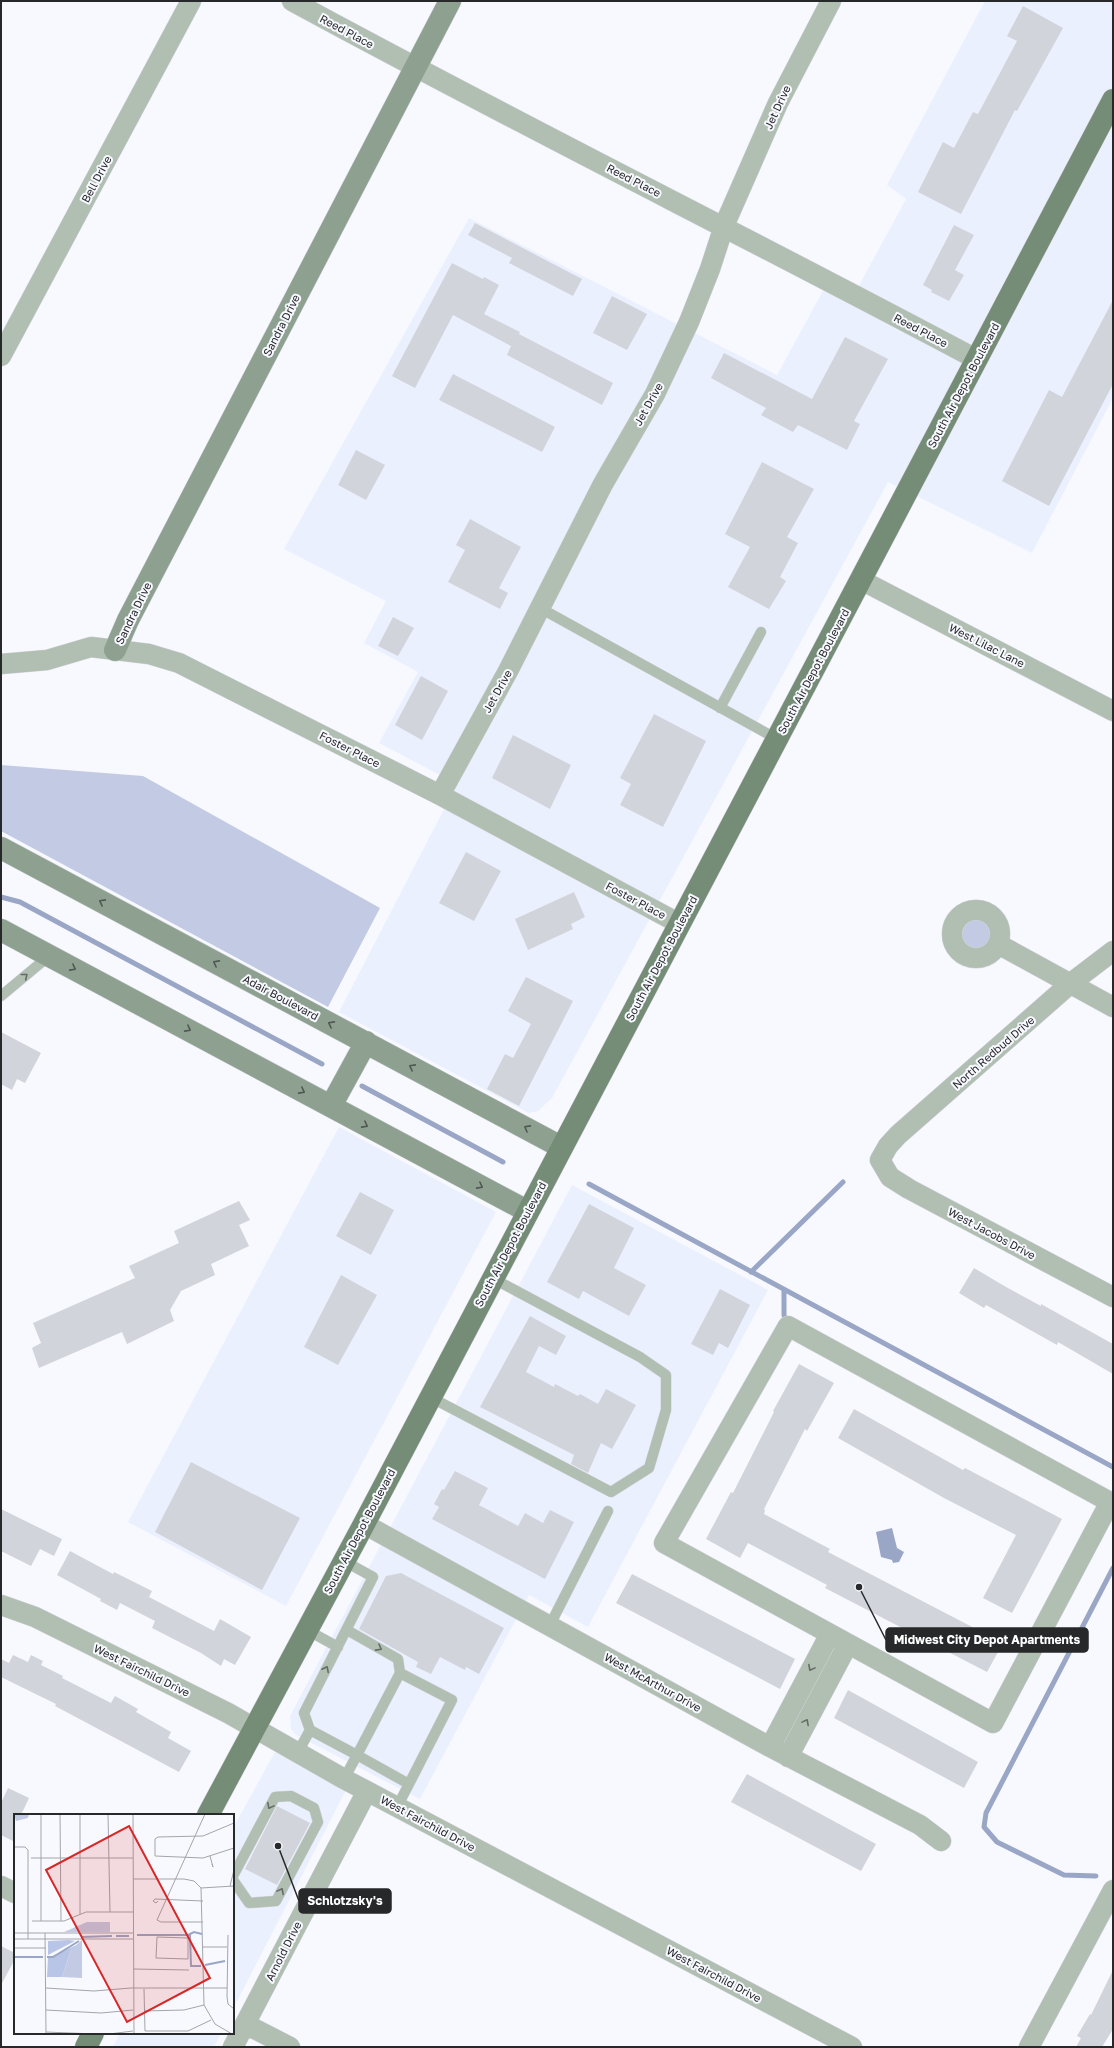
<svg xmlns="http://www.w3.org/2000/svg" width="1114" height="2048" font-family="'Golos Text',sans-serif">
<rect width="100%" height="100%" fill="#f7f9ff"/>
<!-- built -->
<path fill="#ebf0fe" d="M985,1H1113V398L1032,553L888,482L552,1098L538,1111L529,1113L339,1012L457,784L379,743L418,672L364,643L386,601L284,549L469,218L777,375L824,289L850,302L906,199L887,185Z
M339,1127L496,1212L286,1606L128,1522Z
M572,1185L768,1290L588,1627L529,1595L420,1799L296,1735L291,1729L290,1716Z
M275,1752L346,1790L233,2009V1828Z
M120,2033H221L214,2047H113Z"/>
<!-- green -->
<path fill="#c2cbe3" d="M1,765L143,776L380,908L328,1007L1,831Z
M962 934a14 14 0 1 1 28 0a14 14 0 1 1-28 0Z"/>
<!-- water -->
<path fill="#99a6c6" d="M892,1528L897,1548L904,1552L899,1562L893,1563L892,1560L881,1557L876,1532Z"/>
<g fill="none" stroke-linecap="round" stroke-linejoin="round">
<!-- stream -->
<path stroke="#99a6c6" stroke-width="5" d="M1,897L20,902L322,1064
M362,1086L503,1162
M589,1184L1113,1467
M751,1272L843,1182
M784,1291V1315L786,1322
M1096,1876L1064,1875L997,1842L984,1827L986,1813L1113,1568"/>
</g>
<!-- building -->
<path fill="#d2d4db" d="M1023,6L1063,28L1017,111L1015,110L961,214L918,192L943,142L954,148L973,112L978,114L1017,41L1007,36Z
M475,223L582,279L573,296L509,263L512,258L468,235Z
M954,225L974,235L955,270L964,275L949,301L931,292L932,290L923,285Z
M452,263L483,279L484,277L499,285L484,314L520,332L519,334L613,383L602,405L507,355L511,346L453,315L415,388L392,376Z
M612,296L647,314L627,350L593,333Z
M1113,300V384L1049,506L1002,481L1049,390L1062,397Z
M845,337L888,359L854,421L860,424L847,450L798,425L793,432L761,415L766,408L711,378L724,353L812,399Z
M453,374L555,427L542,452L439,400Z
M356,450L385,465L366,500L338,485Z
M762,462L814,489L787,537L798,543L780,577L786,581L769,609L728,587L750,547L725,534Z
M470,519L521,547L499,588L508,593L500,609L448,582L465,550L456,545Z
M393,617L414,628L398,656L378,646Z
M421,676L448,691L422,740L395,725Z
M654,714L706,741L663,827L620,805L631,784L620,778Z
M513,735L571,765L550,809L492,778Z
M466,852L501,871L474,921L439,903Z
M574,892L585,917L571,924L573,929L528,950L515,919Z
M526,977L573,1001L519,1106L487,1089L505,1054L513,1058L531,1024L508,1011Z
M1,1032L41,1053L25,1083L17,1079L12,1090L1,1084Z
M360,1192L394,1210L371,1255L336,1236Z
M239,1201L250,1220L239,1225L249,1246L211,1264L215,1275L181,1291L170,1310L174,1321L127,1344L122,1332L39,1368L32,1348L41,1343L33,1323L135,1278L129,1266L179,1243L174,1231Z
M589,1204L634,1228L614,1268L646,1285L629,1316L583,1291L579,1299L547,1282Z
M974,1268L1006,1287L1041,1306V1304L1113,1344V1374L1058,1342L1057,1345L986,1305L984,1308L959,1293Z
M341,1275L377,1295L338,1365L304,1347Z
M720,1289L750,1305L728,1348L719,1343L713,1355L691,1344Z
M530,1316L566,1336L556,1355L539,1346L526,1372L554,1387L555,1384L578,1396L580,1394L598,1404L606,1389L636,1405L612,1449L601,1443L588,1473L571,1464L574,1455L480,1407Z
M799,1364L834,1383L807,1431L805,1429L764,1509L765,1510L764,1514L830,1549L828,1552L1003,1643L987,1672L825,1588L827,1585L748,1543L740,1558L706,1539L731,1492L733,1493L774,1412L773,1411Z
M854,1409L963,1470L965,1468L1062,1519L1012,1613L983,1598L1016,1535L944,1498L838,1438Z
M191,1462L300,1518L262,1590L155,1532Z
M455,1471L488,1488L479,1505L518,1526L525,1513L543,1523L550,1510L574,1522L545,1579L432,1519L439,1507L434,1504L442,1489L444,1490Z
M1,1509L62,1539L54,1556L40,1549L31,1566L1,1551Z
M70,1551L113,1574L114,1572L152,1591L149,1597L214,1631L220,1619L251,1637L235,1665L224,1659L221,1666L201,1653L152,1628L155,1621L120,1603L117,1610L100,1601L101,1599L57,1575Z
M401,1573L504,1628L479,1674L466,1667L465,1670L440,1657L431,1674L416,1667L418,1662L359,1629L386,1576Z
M632,1574L795,1659L780,1689L616,1603Z
M13,1655L28,1662L31,1655L43,1661L41,1665L63,1676L62,1678L111,1703L115,1696L138,1709L136,1712L171,1732L168,1738L191,1751L179,1772L55,1706L56,1704L1,1677V1659L9,1663Z
M848,1690L978,1762L964,1788L834,1718Z
M747,1774L876,1844L861,1871L731,1802Z
M8,1788L29,1798L21,1815H15V1842L1,1835V1803Z
M277,1806L310,1823L277,1885L245,1869Z
M1,1946L15,1953V1959L1,1985Z
M1113,1970V2029L1102,2047H1076L1081,2038L1077,2036L1090,2014L1091,2015Z"/>
<g fill="none" stroke-linecap="round" stroke-linejoin="round">
<!-- lane casing -->
<g stroke="#d2d3d9" stroke-width="11">
<path id="lane" d="M540,608L777,739
M720,708L761,632
M1,996L49,956
M430,1397L611,1492L649,1468L666,1410V1375L640,1357L492,1278
M550,1625L608,1511
M307,1630L338,1647
M400,1673L452,1700L409,1784
M310,1730L357,1755L400,1673L398,1659L347,1630
M297,1754L310,1730L304,1713L373,1577L344,1561
M344,1779L357,1755L409,1784L397,1807
M233,1876L275,1797L291,1796L314,1808L318,1822L276,1901L249,1903L233,1880"/>
</g>
<!-- street casing -->
<g stroke="#d2d3d9" stroke-width="21">
<path id="street" d="M292,1C518,124 749,238 976,359
M1,356L191,1
M861,580L1113,711
M1,664L47,660L91,647L149,654L179,663L440,795L680,924
M440,795L508,671L603,484L655,394L689,322L710,269L724,226L778,103L831,1
M952 934a24 24 0 1 1 48 0a24 24 0 1 1-48 0Z
M998,944L1113,1007
M1113,951L1071,983L898,1135L888,1146L880,1160L890,1177L909,1189L1113,1297
M788,1326L1110,1502L993,1723L664,1543Z
M364,1524L770,1747L920,1825L941,1841
M1,1605L35,1617L228,1713L344,1779L852,2047
M770,1747L830,1634
M788,1757L848,1644
M1,1886L15,1893
M245,2024L290,2047
M233,2047L367,1791
M1029,2047L1113,1890"/>
</g>
<!-- secondary casing -->
<g stroke="#d2d3d9" stroke-width="23">
<path id="secondary" d="M115,650L128,620L450,1
M1,848L561,1147
M1,930L527,1211
M331,1106L366,1042"/>
</g>
<!-- primary casing -->
<g stroke="#d2d3d9" stroke-width="23">
<path id="primary" d="M208,1815L364,1524L1113,100
M86,2047L93,2033"/>
</g>
<!-- lane -->
<use href="#lane" stroke="#b1beb2" stroke-width="10"/>
<!-- street -->
<use href="#street" stroke="#b1beb2" stroke-width="20"/>
<!-- secondary -->
<use href="#secondary" stroke="#8ea190" stroke-width="22"/>
<!-- primary -->
<use href="#primary" stroke="#758c77" stroke-width="22"/>
</g>
<!-- one-way arrows -->
<defs><path id="oneway-chevron" d="M-2-3.5L2.5 0L-2 3.5" fill="none" stroke-width="1.6" stroke-linecap="round" stroke-linejoin="round"/></defs>
<g stroke="#505853">
<use href="#oneway-chevron" transform="translate(102 902) rotate(-152)"/>
<use href="#oneway-chevron" transform="translate(216 963) rotate(-152)"/>
<use href="#oneway-chevron" transform="translate(73 968) rotate(28)"/>
<use href="#oneway-chevron" transform="translate(331 1024) rotate(-152)"/>
<use href="#oneway-chevron" transform="translate(188 1029) rotate(28)"/>
<use href="#oneway-chevron" transform="translate(412 1067) rotate(-152)"/>
<use href="#oneway-chevron" transform="translate(302 1091) rotate(28)"/>
<use href="#oneway-chevron" transform="translate(365 1125) rotate(28)"/>
<use href="#oneway-chevron" transform="translate(527 1128) rotate(-151)"/>
<use href="#oneway-chevron" transform="translate(480 1186) rotate(28)"/>
</g>
<g stroke="#656c67">
<use href="#oneway-chevron" transform="translate(25 976) rotate(-39)"/>
<use href="#oneway-chevron" transform="translate(379 1648) rotate(29)"/>
<use href="#oneway-chevron" transform="translate(811 1668) rotate(118)"/>
<use href="#oneway-chevron" transform="translate(326 1669) rotate(-63)"/>
<use href="#oneway-chevron" transform="translate(806 1722) rotate(-62)"/>
<use href="#oneway-chevron" transform="translate(270 1806) rotate(118)"/>
<use href="#oneway-chevron" transform="translate(281 1891) rotate(-62)"/>
</g>
<g text-anchor="middle" dominant-baseline="central" stroke-width="4" stroke-linejoin="round" paint-order="stroke">
<!-- street labels -->
<g font-size="11" fill="#27282a" stroke="#f7f9ff">
<text transform="translate(347 31) rotate(28)">Reed Place</text>
<text transform="translate(777 107) rotate(-65)">Jet Drive</text>
<text transform="translate(96 179) rotate(-62)">Bell Drive</text>
<text transform="translate(634 180) rotate(27)">Reed Place</text>
<text transform="translate(281 325) rotate(-63)">Sandra Drive</text>
<text transform="translate(921 330) rotate(28)">Reed Place</text>
<text transform="translate(963 385) rotate(-62)">South Air Depot Boulevard</text>
<text transform="translate(648 404) rotate(-61)">Jet Drive</text>
<text transform="translate(133 613) rotate(-64)">Sandra Drive</text>
<text transform="translate(987 645) rotate(27)">West Lilac Lane</text>
<text transform="translate(813 671) rotate(-62)">South Air Depot Boulevard</text>
<text transform="translate(497 691) rotate(-61)">Jet Drive</text>
<text transform="translate(350 749) rotate(27)">Foster Place</text>
<text transform="translate(636 900) rotate(28)">Foster Place</text>
<text transform="translate(661 958) rotate(-62)">South Air Depot Boulevard</text>
<text transform="translate(281 997) rotate(28)">Adair Boulevard</text>
<text transform="translate(993 1052) rotate(-41)">North Redbud Drive</text>
<text transform="translate(992 1233) rotate(28)">West Jacobs Drive</text>
<text transform="translate(510 1244) rotate(-62)">South Air Depot Boulevard</text>
<text transform="translate(359 1531) rotate(-62)">South Air Depot Boulevard</text>
<text transform="translate(142 1670) rotate(26)">West Fairchild Drive</text>
<text transform="translate(653 1682) rotate(29)">West McArthur Drive</text>
<text transform="translate(428 1823) rotate(28)">West Fairchild Drive</text>
<text transform="translate(283 1951) rotate(-63)">Arnold Drive</text>
<text transform="translate(714 1974) rotate(28)">West Fairchild Drive</text>
</g>
</g>
<!-- overview -->
<g transform="translate(14 1814)">
<rect width="220" height="220" fill="#f7f9ff"/>
<path d="M0,0H15L14,4L2,7ZM73,108H96V118H50ZM68,126V164L48,163L57,136Z" fill="#c2cbe3"/>
<path d="M34,127L55,126L61,127L34,141ZM65,130L57,136L48,163H33L34,144Z" fill="#b8c5e6"/>
<path fill="none" stroke="#99a6c6" stroke-width="2" d="M123,121H176L177,152H187M174,121L180,118L188,120M102,122H115M67,123L98,122M0,143H29M33,143H39L65,127M191,151L211,147"/>
<path fill="none" stroke="#a4a5aa" stroke-width="1" d="M46,0L47,107M66,0V100M94,0L96,98M119,0L120,220M220,9L189,22L144,23L141,25V42L189,44L220,34M0,33H11L14,36V125M196,42L199,53L198,50M17,44H119M119,65H170L180,67L187,74L220,72M216,72L220,56M187,74L190,191L201,210L218,220M144,87L142,89L139,87L141,85L189,87M18,107H50L72,98H119M27,107V0M189,108H147L143,106L191,0M0,119H119M31,119L32,220M214,121L213,183L214,190L220,195M143,123L174,124V145L142,144ZM0,125H119M189,133H213M0,134H32M119,155L175,156M32,174L80,177L117,174H213M130,175L131,217H174L197,206M32,196L87,199L119,196M130,197L170,196L190,191M32,218L81,220M95,220L119,217"/>
<path fill="#d62828" fill-opacity="0.15" stroke="#d62828" stroke-width="2" d="M115,12L196,164L113,208L32,56Z"/>
<rect width="220" height="220" fill="none" stroke="#27282a" stroke-width="2"/>
</g>
<!-- callouts -->
<path fill="none" stroke="#27282a" stroke-width="1.5" d="M859 1587L886 1640M278 1846L299 1901"/>
<g fill="#27282a" stroke="#f7f9ff" stroke-width="1.5">
<circle cx="859" cy="1587" r="4"/>
<circle cx="278" cy="1846" r="4"/>
</g>
<g fill="#27282a" stroke="#27282a" stroke-width="1.5">
<rect x="886" y="1628" width="202" height="24" rx="4"/>
<rect x="299" y="1889" width="92" height="24" rx="4"/>
</g>
<g font-size="12" text-anchor="middle" font-weight="bold" fill="#fff">
<text x="987" y="1644">Midwest City Depot Apartments</text>
<text x="345" y="1905">Schlotzsky's</text>
</g>
<!-- border -->
<rect width="1114" height="2048" fill="none" stroke="#27282a" stroke-width="4"/>
</svg>
